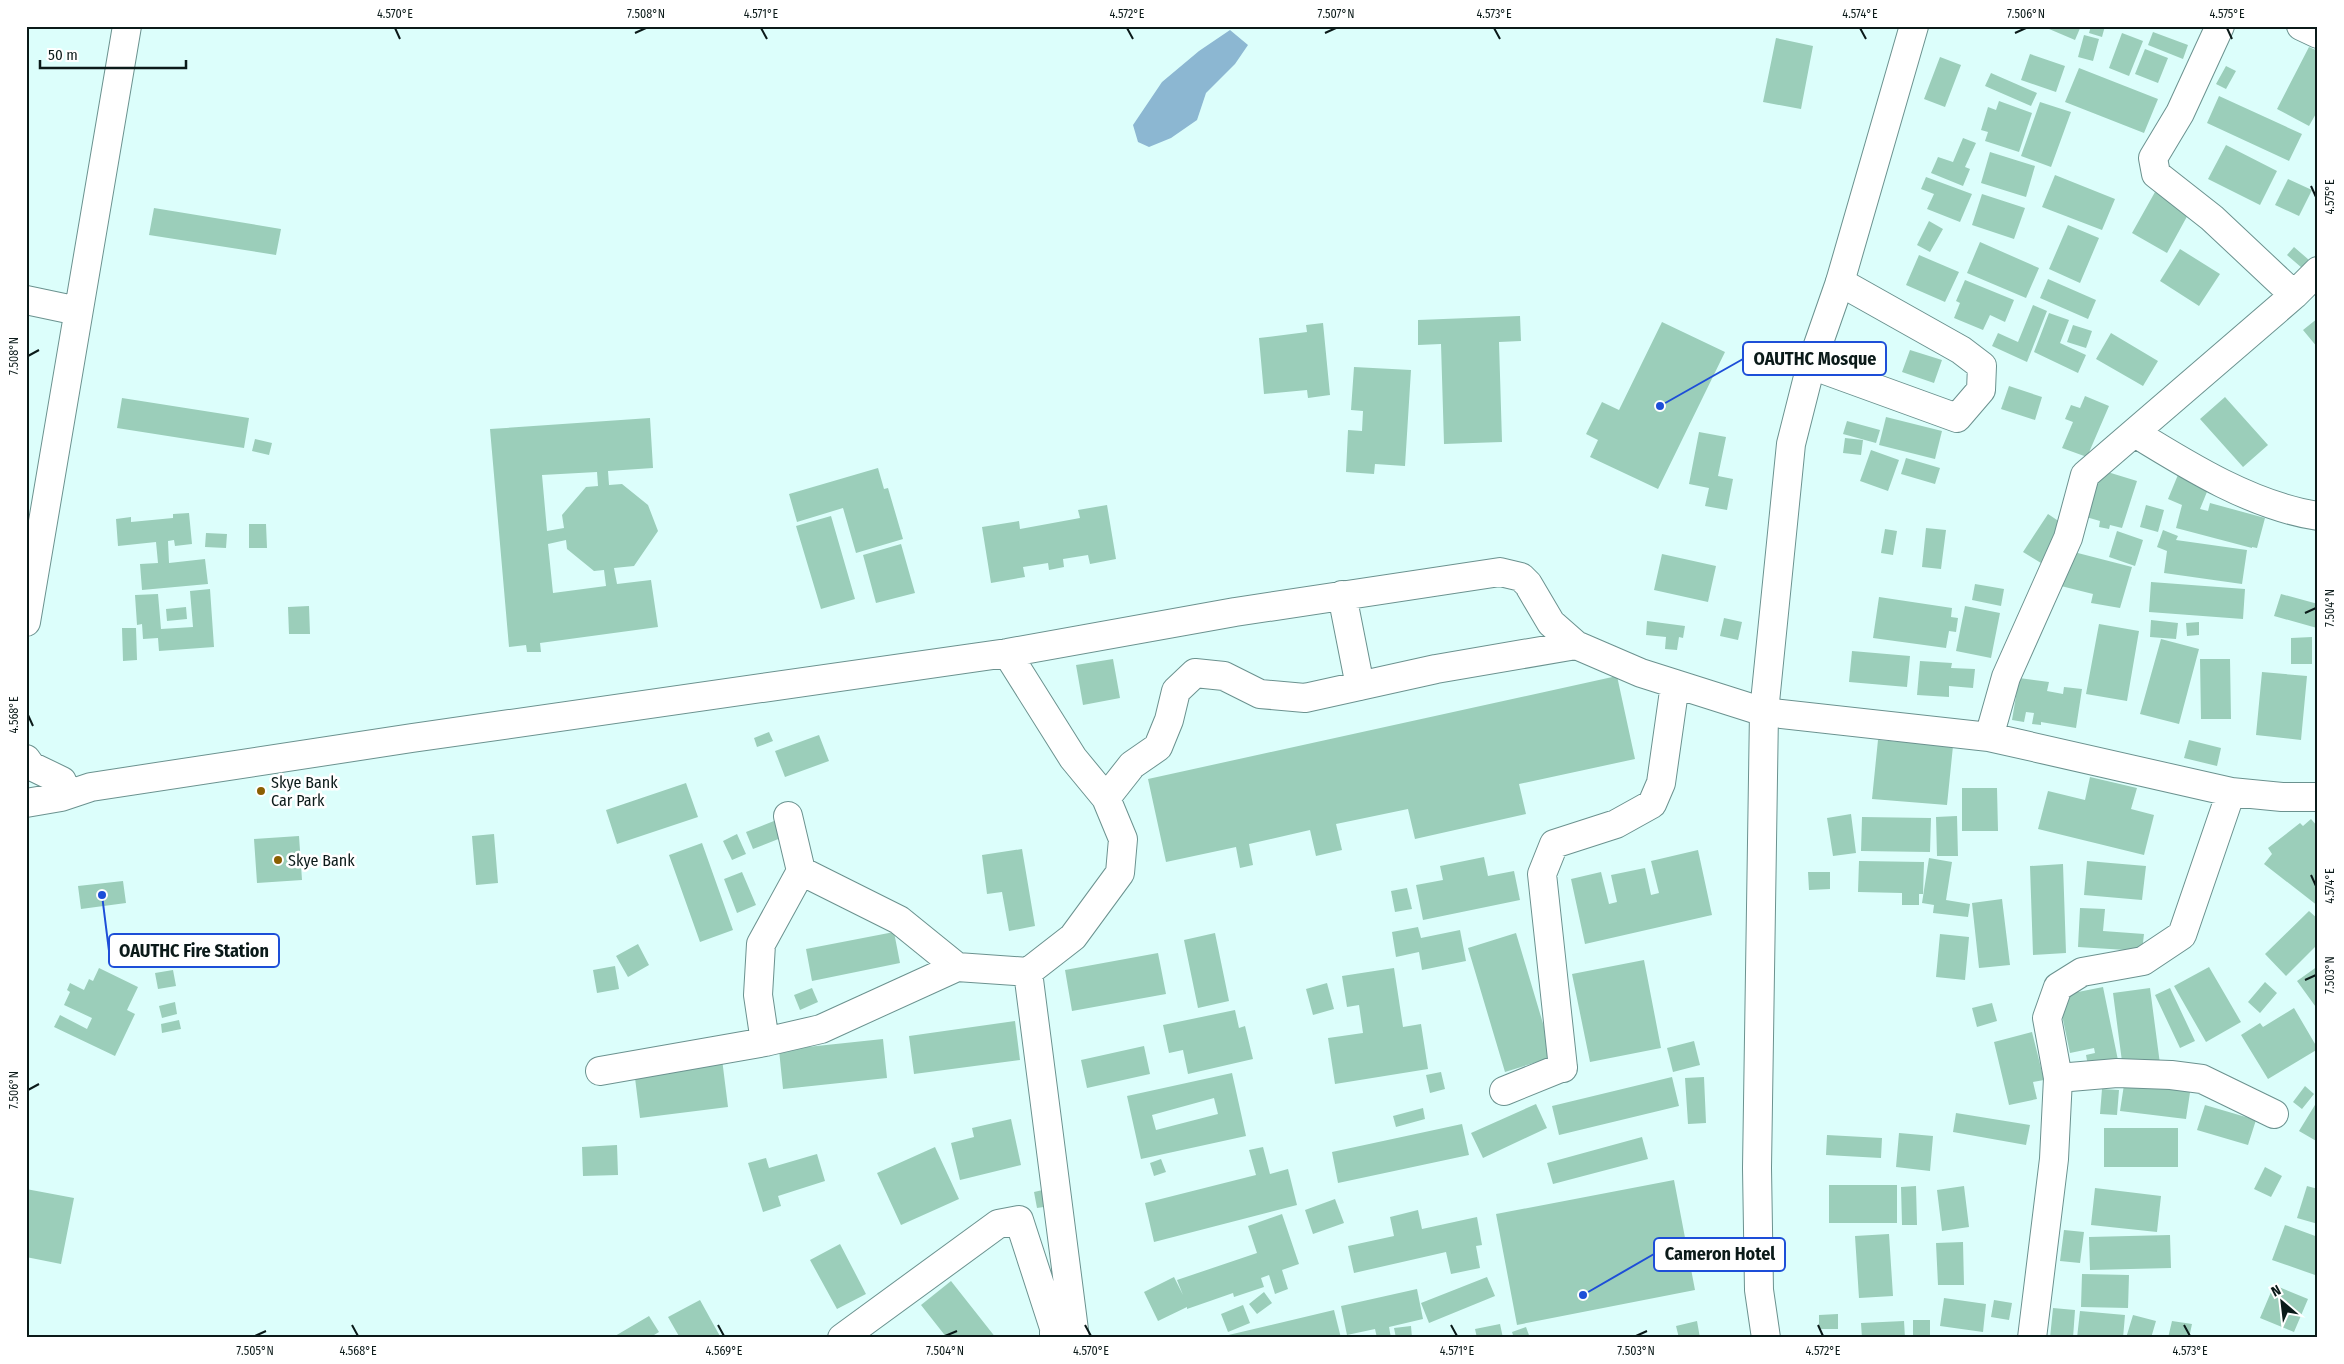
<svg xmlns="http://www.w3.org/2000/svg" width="2344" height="1364" font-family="'Fira Sans Condensed',sans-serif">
<rect width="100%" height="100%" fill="#dcfefb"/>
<!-- water -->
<path fill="#8cb7d2" d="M1230,30L1248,45L1235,64L1206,93L1197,120L1171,138L1149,147L1138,142L1133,125L1162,82L1199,51Z"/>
<!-- building -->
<path fill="#9bceba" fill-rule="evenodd" d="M2042,26H2081L2075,40Z
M2091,26H2105L2102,37L2089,33Z
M2153,32L2188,45L2183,59L2148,45Z
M2122,33L2143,41L2129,76L2109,68Z
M2084,35L2099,39L2093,61L2078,57Z
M1776,38L1813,46L1801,109L1763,102Z
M2309,47L2318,51V110L2309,126L2277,109Z
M2145,49L2168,58L2158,83L2135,74Z
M2030,54L2065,66L2056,92L2021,80Z
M1940,57L1961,65L1945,107L1924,99Z
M2226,66L2236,71L2226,89L2216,84Z
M2079,68L2158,99L2144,133L2065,102Z
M1991,73L2037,93L2031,106L1985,86Z
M2219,96L2302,134L2289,161L2207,123Z
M1999,101L2032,113L2019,152L1985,141L1988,132L1981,130L1988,107L1996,110Z
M2040,102L2071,112L2051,167L2021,156Z
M1963,138L1976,143L1965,167L1970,169L1963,186L1931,173L1938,157L1953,162Z
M2226,145L2277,171L2260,205L2208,179Z
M1990,152L2035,166L2026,197L1981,183Z
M2055,175L2115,199L2102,230L2042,207Z
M1926,177L1972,194L1960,222L1927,209L1934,194L1921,189Z
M2288,179L2312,190L2299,216L2275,205Z
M2155,192L2190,211L2167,253L2132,233Z
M1982,194L2025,208L2014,239L1972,225Z
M154,208L281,229L276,255L149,235Z
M1929,221L1943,229L1930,252L1917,245Z
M2068,225L2099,238L2080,283L2049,269Z
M1980,242L2039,268L2026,298L1967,273Z
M2294,247L2309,260L2302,268L2287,255Z
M2180,249L2220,274L2199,306L2160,281Z
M1919,255L1959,272L1945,302L1906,285Z
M2048,279L2096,300L2088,319L2040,298Z
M1965,280L2014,300L2005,322L1990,315L1983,330L1954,318L1960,303L1956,301Z
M2033,305L2047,311L2027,362L1992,346L1998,333L2018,342Z
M2049,313L2069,320L2060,343L2086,355L2078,373L2034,352Z
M1520,316L1521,341L1499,342L1502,442L1444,444L1441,344L1418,345V320Z
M2318,318V348L2303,330Z
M1662,322L1725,352L1658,489L1590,457L1598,440L1586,434L1602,402L1619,410Z
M1323,323L1330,395L1308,398L1307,390L1264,394L1259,338L1307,332L1306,325Z
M2073,325L2092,331L2086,348L2067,342Z
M2111,333L2158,361L2143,386L2096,359Z
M1910,350L1942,360L1934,383L1902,372Z
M1354,367L1411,370L1405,466L1375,464L1374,474L1346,472L1348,430L1362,431L1363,411L1351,410Z
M2009,386L2042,397L2035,420L2001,409Z
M2085,396L2109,406L2087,457L2062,448L2073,422L2065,419L2071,405L2080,408Z
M2225,397L2268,445L2243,467L2200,419Z
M122,398L249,418L244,448L117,428Z
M1886,417L1942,431L1935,459L1879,445Z
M650,418L653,468L608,471L609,485L622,484L648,505L658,531L634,566L614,568L617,584L651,580L658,627L540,643L541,652H527L526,645L509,647L490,429ZM597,472L598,486L586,487L562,515L564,528L547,531L542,475ZM566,540L567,549L594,571L604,570L606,586L553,593L548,544Z
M1847,421L1880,430L1876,443L1843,434Z
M1699,432L1726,437L1718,476L1733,479L1727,510L1705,506L1709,488L1689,484Z
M1845,438L1863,440L1861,455L1843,453Z
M255,439L272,443L269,455L252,451Z
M1871,450L1899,460L1888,491L1860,481Z
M1906,458L1940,468L1935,484L1901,474Z
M878,468L884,489L888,488L903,539L856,553L843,508L797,522L789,494Z
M2101,470L2137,481L2122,528L2110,525L2109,529L2099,527L2100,521L2086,517Z
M2180,470L2211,482L2200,509L2208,511L2210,503L2265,518L2257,548L2252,547V548L2176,528L2182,505L2168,499Z
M1107,505L1116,559L1090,564L1088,555L1063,559L1064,567L1049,570L1048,563L1023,567L1025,577L991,583L982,527L1019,521L1020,529L1080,518L1078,510Z
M2146,505L2164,510L2158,532L2140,527Z
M189,513L192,544L175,546L174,540L168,541L169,563L205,559L208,584L142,590L140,564L158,563L156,542L118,546L116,519L131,517V522L173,518V514Z
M2048,514L2066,526L2041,563L2023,552Z
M831,516L855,599L821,609L796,526Z
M249,524H266L267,548H249Z
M1926,528L1946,530L1941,569L1922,567Z
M1885,529L1897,531L1893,555L1881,553Z
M2163,530L2178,536L2176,540L2247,550L2242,584L2164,573L2167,551L2157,547Z
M2117,531L2143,540L2135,566L2109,557Z
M206,533L227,534L226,548L205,547Z
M901,544L915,593L876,603L863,555Z
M2070,551L2132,567L2120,608L2091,603L2093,594L2061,586Z
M1662,554L1716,566L1708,602L1654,590Z
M2151,582L2245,589L2243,619L2149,612Z
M1975,584L2004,589L2001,606L1972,600Z
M210,589L214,647L159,651L158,638L143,639L142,624L137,625L135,595L158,594L161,629L193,627L190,591Z
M2281,594L2318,604L2317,628L2274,616Z
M1879,597L1952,608L1951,617L1958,618L1956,632L1949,631L1946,648L1873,638Z
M309,606L310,634H289L288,607Z
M1965,606L2000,613L1991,658L1956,651Z
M186,607L187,619L167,621L166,609Z
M1724,618L1742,622L1738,640L1720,636Z
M2151,620L2178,623L2176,639L2150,637Z
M1647,621L1685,626L1683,638L1679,637L1677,650L1665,649L1666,637L1646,635Z
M2199,622V635L2187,636L2186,623Z
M2099,624L2139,631L2127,701L2086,694Z
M122,628H136L137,660L123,661Z
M2312,637V664H2291V638Z
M2161,639L2199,649L2179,724L2140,714Z
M1852,651L1910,656L1907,687L1849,682Z
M1113,659L1120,698L1083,705L1076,665Z
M2200,659H2230L2231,719H2201Z
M1920,661L1952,663L1951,668L1975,669L1973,688L1949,686V697L1917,695Z
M2262,672L2307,676L2301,740L2256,735Z
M1617,676L1635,759L1519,784L1526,814L1415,839L1408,809L1336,824L1342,850L1316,856L1310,830L1249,844L1253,865L1240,868L1236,847L1166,862L1148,779Z
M2019,678L2049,682L2047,691L2063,694L2064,687L2082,689L2076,728L2041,722V725L2032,724L2034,713L2026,712L2024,722L2012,720Z
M769,732L773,741L757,747L754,738Z
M819,735L829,761L785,777L775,751Z
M1878,740L1953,746L1947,805L1872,799Z
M2189,740L2221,748L2217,766L2184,758Z
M2090,777L2137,788L2131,809L2154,815L2144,855L2038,829L2048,791L2085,800Z
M686,783L698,817L617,844L606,810Z
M1962,788H1997L1998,831H1962Z
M1851,814L1856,853L1833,856L1827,818Z
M1957,816L1958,856H1937L1936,817Z
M1862,817L1931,818L1930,852L1861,851Z
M779,819L786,836L753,849L746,832Z
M2311,819L2318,827V906L2264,864L2272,854L2268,848L2300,823L2303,826Z
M494,834L498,883L476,885L472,836Z
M737,834L746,854L732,860L723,841Z
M299,836L302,880L257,883L254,839Z
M702,843L733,930L700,942L669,855Z
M1022,849L1035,926L1009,931L1002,892L987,894L982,855Z
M1698,850L1712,915L1585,944L1571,879L1601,872L1609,904L1617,902L1611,875L1645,868L1651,895L1659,893L1651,861Z
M1484,857L1488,876L1514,871L1520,900L1423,920L1416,885L1443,880L1440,866Z
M1929,858L1952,862L1946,900L1970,904L1968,917L1933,913L1934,905L1922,903Z
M1859,861L1924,862L1923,894H1919V905H1902V893L1858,892Z
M2087,861L2146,866L2142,900L2084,895Z
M2063,864L2066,953L2033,955L2030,866Z
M742,872L756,905L737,913L724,879Z
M1808,872H1830V889L1809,890Z
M123,881L126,903L81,909L78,886Z
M1407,888L1412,909L1395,912L1391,891Z
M2002,899L2010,965L1979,968L1972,903Z
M2080,908L2105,909L2103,931L2144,934L2142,951L2078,947Z
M2309,911L2318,919V944L2286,976L2265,954Z
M1418,927L1421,938L1460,930L1466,961L1422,970L1419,952L1396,957L1392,932Z
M894,932L900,963L812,981L806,949Z
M1215,933L1229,1001L1198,1008L1184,940Z
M1516,933L1553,1057L1505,1072L1468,948Z
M1940,934L1969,937L1965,980L1936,977Z
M638,944L649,965L628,977L616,956Z
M1158,953L1166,994L1072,1011L1065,970Z
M1644,960L1661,1048L1590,1062L1572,974Z
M615,966L619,989L597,993L593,970Z
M2318,966V1010L2297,981Z
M2209,967L2241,1022L2206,1042L2174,986Z
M99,968L138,987L127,1010L135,1014L115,1056L54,1027L60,1015L87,1029L92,1018L64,1005L70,992L67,990L70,983L84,990L89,979L93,981Z
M1394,968L1403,1027L1421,1024L1428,1069L1335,1084L1328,1038L1363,1033L1359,1005L1347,1007L1342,976Z
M173,970L176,986L158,989L155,973Z
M2265,982L2277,993L2260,1013L2248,1002Z
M1327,983L1334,1009L1313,1015L1306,989Z
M2103,987L2119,1065L2089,1071L2086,1055L2095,1053L2094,1048L2070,1053L2058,996Z
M812,988L818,1002L800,1010L794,995Z
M2150,988L2160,1064L2123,1069L2113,993Z
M2170,988L2195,1041L2180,1048L2155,995Z
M175,1002L177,1014L162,1018L159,1006Z
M1992,1003L1997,1021L1977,1027L1972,1008Z
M2294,1008L2318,1049L2268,1079L2241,1035L2260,1023L2263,1027Z
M1235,1010L1239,1028L1245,1026L1253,1059L1188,1074L1183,1050L1169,1053L1163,1025Z
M179,1020L181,1029L162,1033L161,1024Z
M1015,1021L1020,1060L914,1074L909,1036Z
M2032,1032L2044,1080L2033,1082L2037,1099L2009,1105L1994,1042Z
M883,1039L887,1078L783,1089L779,1050Z
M1694,1041L1700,1065L1673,1072L1667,1048Z
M1144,1046L1150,1074L1087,1088L1081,1060Z
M722,1059L728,1107L640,1118L634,1070Z
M1441,1072L1445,1089L1430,1093L1426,1075Z
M1232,1073L1246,1136L1141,1159L1127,1096ZM1214,1098L1218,1114L1156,1130L1152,1115Z
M1672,1077L1679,1106L1559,1135L1552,1106Z
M1704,1077L1706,1123L1688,1124L1685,1078Z
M2125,1078L2191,1086L2186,1119L2120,1111Z
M2305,1086L2314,1094L2302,1109L2293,1102Z
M2102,1089L2119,1090L2117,1115L2100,1114Z
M2318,1100V1142L2299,1131Z
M1536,1104L1547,1128L1483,1158L1471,1133Z
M2205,1105L2256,1120L2248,1145L2197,1130Z
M1423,1108L1425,1119L1396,1127L1393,1116Z
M1956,1113L2030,1125L2026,1145L1953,1132Z
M1011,1119L1021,1165L960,1180L951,1143L974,1137L972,1128Z
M1462,1124L1469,1155L1338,1183L1332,1152Z
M2104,1128H2178V1167H2104Z
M1899,1133L1933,1136L1930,1171L1896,1167Z
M1827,1135L1882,1138L1881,1158L1826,1155Z
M1642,1137L1648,1159L1553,1184L1547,1163Z
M617,1145L618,1175L583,1176L582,1147Z
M935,1147L959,1199L901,1225L877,1173Z
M1263,1147L1270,1174L1288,1169L1297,1205L1154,1242L1145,1203L1256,1175L1249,1150Z
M817,1154L825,1181L778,1196L781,1206L763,1212L748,1163L766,1158L769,1168Z
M1161,1159L1166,1172L1154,1176L1150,1163Z
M2265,1167L2282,1176L2271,1197L2254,1189Z
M1674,1180L1695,1290L1517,1325L1496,1214Z
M1829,1185H1897V1223H1829Z
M1916,1186L1917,1225H1902L1901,1187Z
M1964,1186L1969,1227L1942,1231L1937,1190Z
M2307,1186L2318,1189V1224L2297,1218Z
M2095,1188L2161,1196L2157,1232L2091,1225Z
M26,1189L74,1198L61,1264L26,1257Z
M1047,1189L1050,1206L1037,1208L1034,1192Z
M1335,1199L1344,1223L1313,1234L1305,1210Z
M1418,1210L1422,1229L1477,1217L1482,1245L1476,1246L1480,1268L1451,1274L1446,1252L1354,1273L1348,1246L1394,1236L1390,1217Z
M1282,1214L1299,1264L1282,1270L1288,1289L1275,1294L1269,1275L1261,1278L1264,1287L1234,1297L1233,1293L1187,1309V1307L1158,1321L1144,1292L1174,1277L1183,1295L1177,1280L1257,1253L1248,1226Z
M2285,1225L2318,1237V1276L2272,1260Z
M2064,1230L2084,1232L2080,1263L2060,1261Z
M1889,1234L1893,1296L1859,1298L1855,1236Z
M2170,1235L2171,1268L2090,1270L2089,1237Z
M1963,1242L1964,1285H1938L1936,1243Z
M840,1244L866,1294L837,1309L810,1260Z
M2082,1274L2129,1275L2128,1308L2081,1307Z
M1487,1277L1495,1296L1429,1323L1421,1303Z
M951,1281L996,1338H947L921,1305Z
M2274,1285L2308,1299L2294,1332L2260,1318Z
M1417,1289L1423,1319L1389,1327L1391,1338H1377L1375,1329L1347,1335L1341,1306Z
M1264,1292L1272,1303L1257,1314L1249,1304Z
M1944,1298L1986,1304L1983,1332L1940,1326Z
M700,1300L721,1338H680L668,1317Z
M1994,1300L2012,1303L2009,1320L1991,1317Z
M1243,1305L1250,1323L1228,1332L1221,1314Z
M2053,1308L2075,1310L2073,1338H2050Z
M1334,1310L1341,1338H1220V1337Z
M2080,1311L2125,1315L2123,1338H2077Z
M1838,1314V1329H1819V1315Z
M2133,1315L2156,1321L2151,1338H2126Z
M649,1316L659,1332L649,1338H616L615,1336Z
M1913,1320H1930V1338H1913Z
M1697,1321L1700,1338H1679L1676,1326Z
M1904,1321L1905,1338H1862L1861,1323Z
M2172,1321L2192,1324L2189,1338H2168Z
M1500,1324L1503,1338H1477L1475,1329Z
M1411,1326L1412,1338H1396L1394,1328Z
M1526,1327L1530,1338H1514L1512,1332Z"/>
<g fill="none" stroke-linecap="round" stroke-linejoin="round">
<!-- minor casing -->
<g stroke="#6b928f" stroke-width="30">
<path id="minor" d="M2220,26L2180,113L2153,158L2156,174L2212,218L2294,295
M2301,26L2318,34
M26,300L78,311
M1811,365L1957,418L1981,390L1982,366L1961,350L1840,282
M2135,433C2190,467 2253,506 2318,516
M1342,595L1360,686
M26,622L127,26
M1989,737L2006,677L2068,538L2085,475L2294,295L2318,271
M26,759L31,766L62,781
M1106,798L1132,765L1158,747L1169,720L1176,691L1195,673L1224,676L1260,694L1305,698L1436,669L1576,645
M26,803L61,797L91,787L412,738L1007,653L1235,612L1500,572L1521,577L1528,584L1551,623L1576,645L1641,673L1764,712L1989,737L2231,792L2282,797H2318
M801,871L899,920L957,967
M1028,972L1075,1338
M765,1042L758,995L761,944L801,871L788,816
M1563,1068L1542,874L1554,844L1616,824L1652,804L1661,783L1675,684
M600,1071L765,1042L821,1029L957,967L1028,972L1073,937L1120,873L1123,839L1106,798L1073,758L1007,653
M2058,1078L2117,1073L2171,1075L2202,1079L2274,1114
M1504,1091L1563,1067
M842,1338L998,1224L1019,1220L1054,1328V1338
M2032,1338L2054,1159L2058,1078L2047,1018L2058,987L2082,972L2143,961L2182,935L2231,792"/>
</g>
<!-- major casing -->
<g stroke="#6b928f" stroke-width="30">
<path id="major" d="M1766,1338L1759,1290L1757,1168L1764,712L1791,444L1811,365L1840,282L1914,26"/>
</g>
<!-- minor -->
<use href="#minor" stroke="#fff" stroke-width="28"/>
<!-- major -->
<use href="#major" stroke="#fff" stroke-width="28"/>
</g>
<!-- ticks -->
<path fill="none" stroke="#0b1a19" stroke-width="2" d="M395,28L400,39M761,28L767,39M1127,28L1133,39M1494,28L1500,39M1860,28L1866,39M2227,28L2232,39M635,33L646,28M1325,33L1336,28M2015,33L2026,28M2311,186L2316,197M28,356L39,350M2305,613L2316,608M28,715L33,726M2311,875L2316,886M2305,980L2316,975M28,1090L39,1084M352,1325L358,1336M718,1325L724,1336M1085,1325L1091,1336M1451,1325L1457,1336M1818,1325L1823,1336M2184,1325L2190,1336M255,1336L266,1331M945,1336L957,1331M1636,1336L1647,1331"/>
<!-- markers -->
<g fill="#8b5f02" stroke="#fff" stroke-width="2">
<circle cx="261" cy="791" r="5"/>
<circle cx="278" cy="860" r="5"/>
</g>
<g text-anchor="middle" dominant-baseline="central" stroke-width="5" stroke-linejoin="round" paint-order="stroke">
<!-- poi labels -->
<g font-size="16" fill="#0b1a19" stroke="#fff" text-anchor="start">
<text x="271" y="782">Skye Bank<tspan x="271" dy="18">Car Park</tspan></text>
<text x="288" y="860">Skye Bank</text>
</g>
</g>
<!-- callouts -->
<path fill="none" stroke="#1d4ed8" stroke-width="2" d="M1660 406L1743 359M102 895L109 951M1583 1295L1654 1254"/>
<g fill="#1d4ed8" stroke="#fff" stroke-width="2">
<circle cx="1660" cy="406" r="5"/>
<circle cx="102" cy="895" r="5"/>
<circle cx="1583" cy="1295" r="5"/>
</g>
<g fill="#fff" stroke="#1d4ed8" stroke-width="2">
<rect x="1743" y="342" width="143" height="33" rx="5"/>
<rect x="109" y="934" width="170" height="33" rx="5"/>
<rect x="1654" y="1238" width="131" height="33" rx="5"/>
</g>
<g font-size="18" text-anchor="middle" font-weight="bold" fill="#0b1a19">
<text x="1815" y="365">OAUTHC Mosque</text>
<text x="194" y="957">OAUTHC Fire Station</text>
<text x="1720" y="1260">Cameron Hotel</text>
</g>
<!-- border -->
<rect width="2344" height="1364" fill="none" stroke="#ffffff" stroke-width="55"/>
<!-- north arrow -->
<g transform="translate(2282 1302) rotate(332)" stroke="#ffffff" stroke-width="4" paint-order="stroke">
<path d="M0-4L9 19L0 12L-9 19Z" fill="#0b1a19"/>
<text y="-8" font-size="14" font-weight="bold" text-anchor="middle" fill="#0b1a19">N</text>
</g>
<!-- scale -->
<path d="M40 60v8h146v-8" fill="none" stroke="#0b1a19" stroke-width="2.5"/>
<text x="48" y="60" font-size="15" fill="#0b1a19" stroke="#ffffff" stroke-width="4" paint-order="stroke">50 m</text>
<rect x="28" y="28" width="2288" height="1308" fill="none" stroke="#0b1a19" stroke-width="2"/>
<g font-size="12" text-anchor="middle" fill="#0b1a19">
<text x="395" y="18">4.570°E</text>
<text x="646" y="18">7.508°N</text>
<text x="761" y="18">4.571°E</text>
<text x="1127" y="18">4.572°E</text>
<text x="1336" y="18">7.507°N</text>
<text x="1494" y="18">4.573°E</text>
<text x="1860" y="18">4.574°E</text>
<text x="2026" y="18">7.506°N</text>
<text x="2227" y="18">4.575°E</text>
<text transform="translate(2330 197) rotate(-90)" y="4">4.575°E</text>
<text transform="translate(14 356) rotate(-90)" y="4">7.508°N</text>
<text transform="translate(2330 608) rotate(-90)" y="4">7.504°N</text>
<text transform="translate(14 715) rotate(-90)" y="4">4.568°E</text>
<text transform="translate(2330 886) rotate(-90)" y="4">4.574°E</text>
<text transform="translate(2330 975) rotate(-90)" y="4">7.503°N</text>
<text transform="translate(14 1090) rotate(-90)" y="4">7.506°N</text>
<text x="255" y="1355">7.505°N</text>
<text x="358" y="1355">4.568°E</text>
<text x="724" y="1355">4.569°E</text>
<text x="945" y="1355">7.504°N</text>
<text x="1091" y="1355">4.570°E</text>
<text x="1457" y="1355">4.571°E</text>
<text x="1636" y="1355">7.503°N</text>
<text x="1823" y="1355">4.572°E</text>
<text x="2190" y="1355">4.573°E</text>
</g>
</svg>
